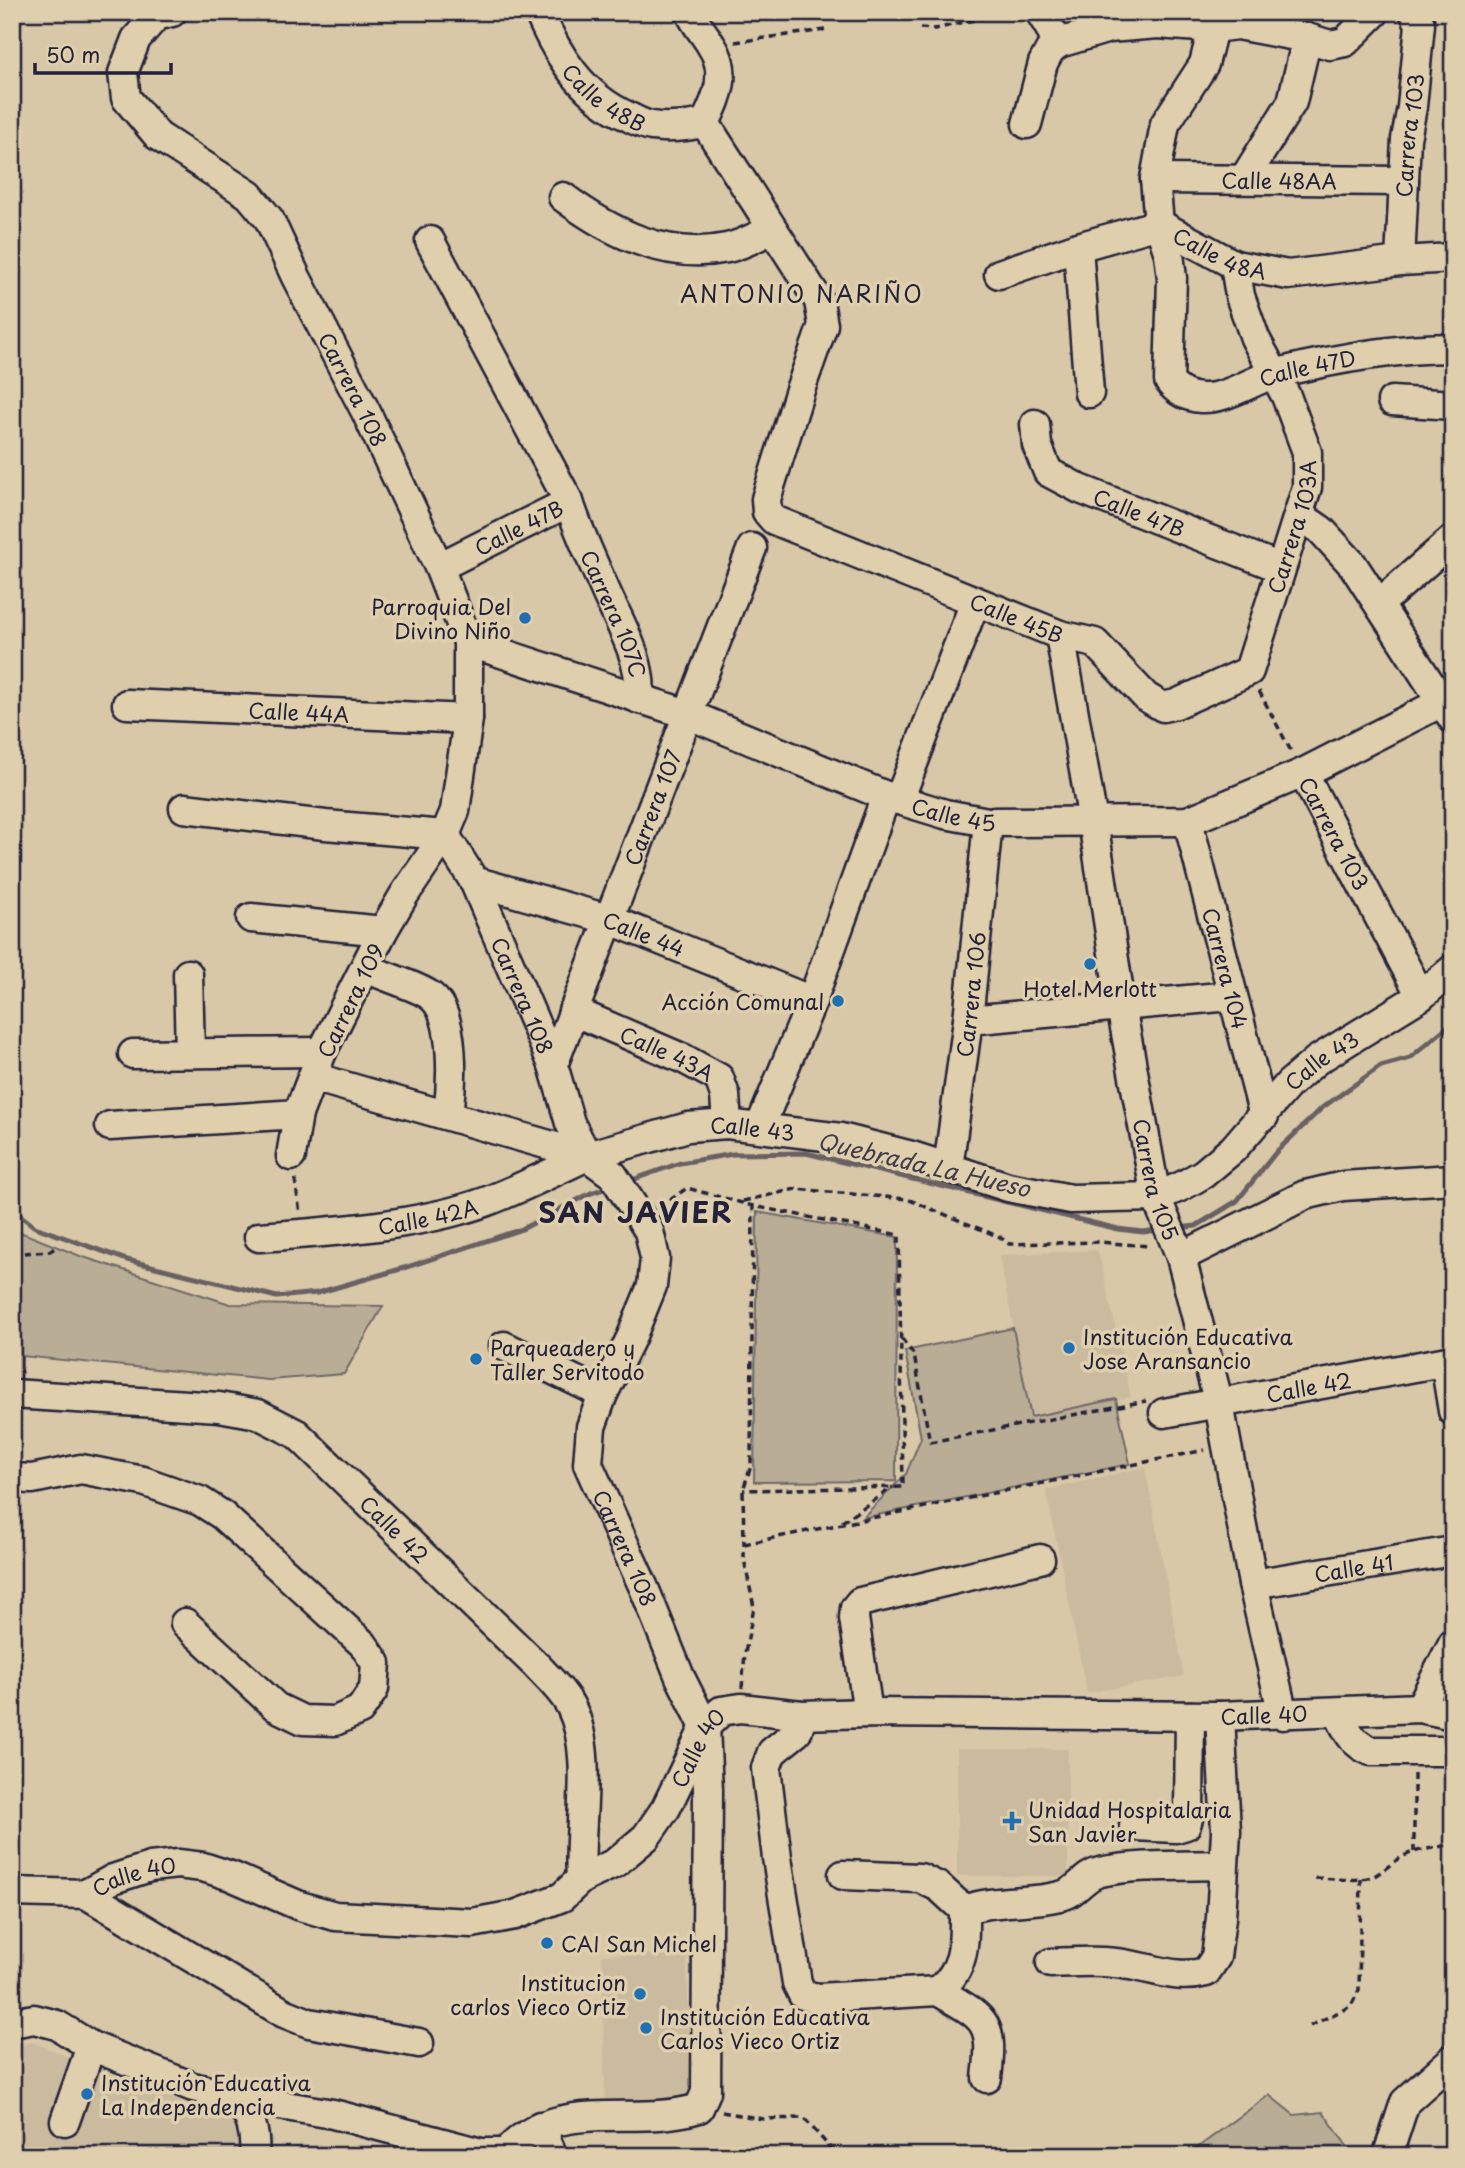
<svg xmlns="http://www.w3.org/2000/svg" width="1465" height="2168" font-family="'Playpen Sans',sans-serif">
<rect width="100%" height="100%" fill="#d8c8a7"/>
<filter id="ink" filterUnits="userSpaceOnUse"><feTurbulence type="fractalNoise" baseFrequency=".0143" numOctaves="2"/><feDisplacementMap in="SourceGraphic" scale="14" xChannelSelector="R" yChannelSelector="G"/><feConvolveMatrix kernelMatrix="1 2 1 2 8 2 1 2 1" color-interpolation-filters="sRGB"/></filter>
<g filter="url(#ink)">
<!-- built -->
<path fill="#cabb9f" d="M1098,1250L1131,1397L1031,1417L999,1255Z
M1145,1467L1184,1676L1087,1693L1046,1490Z
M957,1749H1068V1876H957Z
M687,1953L690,2101L605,2104L602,1955Z
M32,2042L274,2139L268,2156H12V2048Z"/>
<!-- green -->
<path fill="#baad96" stroke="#6e6868" stroke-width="2" d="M757,1212L897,1237L896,1481L754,1482Z
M12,1225L20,1232L80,1256L230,1304L383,1306L344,1374L269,1380L22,1356L21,1383H12Z
M1013,1328L1031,1417L1116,1399L1130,1464L862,1518L906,1474L921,1438L905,1351Z
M1269,2095L1294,2115L1323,2112L1351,2152L1344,2156H1186Z"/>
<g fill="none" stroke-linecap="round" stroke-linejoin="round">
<!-- stream -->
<path stroke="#676064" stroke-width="5" d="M629,1181L680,1163L733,1154L806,1153L1118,1229L1143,1232L1159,1230
M12,1209L35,1227L127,1260L277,1297L317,1293L404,1268L522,1229L591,1193L610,1187
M1179,1228L1196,1226L1237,1201L1277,1151L1323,1107L1381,1066L1410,1058L1453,1022"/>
<!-- minor casing -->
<g stroke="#22223b" stroke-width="33">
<g id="minor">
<path id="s1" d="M172,12L156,16L136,39L123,73L126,98L158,136L249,195L269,219L296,277L366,412L439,567L468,642V719L455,811L445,835L404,895L383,931L322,1052L298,1114L291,1156"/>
<path id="s2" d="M539,12C557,56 583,96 627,116C635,120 643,125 652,126C670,129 687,126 705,123"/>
<path d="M690,12C696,25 704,33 711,45C729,71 718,98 705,123"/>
<path d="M1040,12L1059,43"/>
<path id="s3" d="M1209,12L1213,28L1204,64L1165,124L1155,179L1159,224L1169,254L1172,278L1169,381C1177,392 1187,397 1201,398C1228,399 1252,380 1277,373C1334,359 1394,348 1453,348"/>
<path id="s4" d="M705,123L819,301L823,325L800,390L766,499L767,512L774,520L1060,635L1095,643L1146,697L1163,707L1176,704L1249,671L1307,487V452L1286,396L1255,338L1240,296L1235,265"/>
<path d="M1027,124L1043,63L1050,50L1059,43L1109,28L1158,24L1213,28L1237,25L1307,38L1330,45L1345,42L1375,12"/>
<path id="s5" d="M1155,179L1404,181"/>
<path d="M1244,179L1292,102L1307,38"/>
<path d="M563,197C610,232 666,261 727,248C742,245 757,236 771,230"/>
<path d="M430,241L569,502"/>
<path d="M1078,247L1089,393"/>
<path id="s6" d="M1400,261L1406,139L1412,107L1420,24L1414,12"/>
<path id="s7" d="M999,274L1078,247L1159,224L1235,265L1288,275L1400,261L1453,258"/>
<path d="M1392,401L1453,405"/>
<path id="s8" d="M1035,424L1037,445L1048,472L1080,489L1281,568"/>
<path d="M1299,515L1321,530L1353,565L1453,719"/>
<path id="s9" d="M439,567L569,502C579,533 593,562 606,592C620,624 644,663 639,699"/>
<path d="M1379,604L1453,539"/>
<path id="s10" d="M1060,635L1093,821L1121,1006L1156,1197L1181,1257L1219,1404L1253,1584L1283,1715"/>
<path id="s11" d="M468,642L687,714L886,796L945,814L988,822L1188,821L1303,773L1442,702"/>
<path id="s12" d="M127,704L468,719"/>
<path id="s13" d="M1303,773L1421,996"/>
<path d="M899,800L975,602"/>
<path id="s14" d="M184,808L325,825L445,835L474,881L553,1065L570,1123L587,1156L613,1175L649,1231L655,1258L652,1286L631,1338L603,1394L591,1427L588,1464L644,1588L680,1677L705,1727L708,1790L706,2092L699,2108C633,2129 555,2093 503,2156"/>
<path id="s15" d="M1188,821L1264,1116"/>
<path id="s16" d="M474,881L608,919L812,1001"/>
<path d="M251,918L383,931"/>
<path d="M366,968C380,975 422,988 432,997C456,1017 452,1085 448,1114"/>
<path d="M188,974L190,1053"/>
<path id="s17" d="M573,1011L684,1059L719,1078L725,1095L727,1124"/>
<path d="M968,1020L1231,996"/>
<path d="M133,1054L322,1052"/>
<path id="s18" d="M553,1065L752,548"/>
<path id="s19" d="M313,1077L587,1156L688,1127L727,1124L841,1138L912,1156L1008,1187L1071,1199L1156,1197L1182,1186L1203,1174L1233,1149L1289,1084L1317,1060L1421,996L1453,969"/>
<path d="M110,1126L298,1114"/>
<path d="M760,1127L812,1001L886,796"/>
<path id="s20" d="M948,1168L968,1020L988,822"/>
<path id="s21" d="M259,1237C329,1232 418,1226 485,1202C520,1189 553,1172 587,1156"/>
<path d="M1181,1257L1305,1195L1343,1186L1453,1179"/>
<path d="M504,1346L603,1394"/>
<path d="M1445,1362L1453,1411"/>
<path id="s22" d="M12,1394L219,1407L258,1414L297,1434L537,1666C549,1679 563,1691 571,1707C595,1756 577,1825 581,1879"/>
<path id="s23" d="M1164,1413L1453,1360"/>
<path d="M12,1478L32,1479L81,1469L143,1481L200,1501L222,1515L363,1644L376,1663L374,1689L360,1710L335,1721L303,1720L276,1707L185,1623"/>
<path id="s24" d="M1253,1584L1453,1551"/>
<path d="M1420,1708L1453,1643"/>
<path d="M868,1713L854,1618L855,1608L860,1602L1040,1559"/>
<path d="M1338,1713C1347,1730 1352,1744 1371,1751H1453"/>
<path d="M802,1715L797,1732L772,1752L766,1768L777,1858L797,1983L803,1995L818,1998L938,1991"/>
<path d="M1134,1826L1176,1828L1186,1825L1189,1815L1190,1716"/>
<path d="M843,1875L920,1878L939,1887L964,1910"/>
<path id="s25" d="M12,1892L86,1894L113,1879L150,1867L178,1864L203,1867L231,1876L300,1906L335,1916L472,1923L515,1915L562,1897L581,1879L615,1863L646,1837L666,1808L705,1727L721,1711L741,1708L802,1715L868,1713L1220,1716L1420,1708L1453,1715"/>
<path d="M86,1894L284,2013L309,2023L419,2043"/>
<path d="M1051,1963C1077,1962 1103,1960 1129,1965C1157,1969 1177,1980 1206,1972L1216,1957L1221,1918L1226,1831L1220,1716"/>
<path d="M12,2023L34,2019L57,2025L91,2046L193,2087L238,2098L333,2114L481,2153H505"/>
<path d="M987,2078C994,2020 986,2019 938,1991C966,1968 964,1944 964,1910C995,1899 1028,1904 1060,1896C1077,1893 1083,1876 1100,1872C1136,1864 1185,1866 1223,1865"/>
<path d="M238,2098C251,2119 256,2131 254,2156"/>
<path d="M65,2121L91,2046"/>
<path d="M540,2126L553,2156"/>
<path d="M1388,2154L1405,2102L1453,2059"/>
</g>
</g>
<!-- path -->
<path stroke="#22223b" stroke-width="3.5" stroke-dasharray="7 5" stroke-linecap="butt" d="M920,28L935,29L1008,12
M735,42L825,30
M1259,691L1292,753
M295,1179L300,1213
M743,1201L796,1189L907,1199L1000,1237L1009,1244L1099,1242L1148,1246
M660,1207L687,1188L753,1206L899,1235L903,1487L743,1490
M12,1254L50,1251L58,1246
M902,1339L914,1355L930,1442L1146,1401
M842,1522L893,1487
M744,1544L1205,1450
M742,1688L745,1653L754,1607L744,1559V1544L743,1490L751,1466L753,1206
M1414,1774V1852
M1315,1878C1331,1878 1363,1883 1376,1875C1389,1867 1399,1856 1414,1852C1427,1848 1440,1848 1453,1843
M1310,2026L1351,2006L1359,1990L1361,1879
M722,2112L763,2119L804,2118L832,2150L841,2156"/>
<!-- minor -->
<use href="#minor" stroke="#e0cfac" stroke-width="28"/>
</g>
</g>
<!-- markers -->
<g fill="#1f6fb2" stroke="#e0cfac" stroke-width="2.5">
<circle cx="525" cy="618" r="7"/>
<circle cx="1090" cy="964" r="7"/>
<circle cx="838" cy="1001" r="7"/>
<circle cx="1069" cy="1348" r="7"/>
<circle cx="476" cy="1359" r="7"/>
<path d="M1008.5 1810.5h7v7h7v7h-7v7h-7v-7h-7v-7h7z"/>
<circle cx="547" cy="1943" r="7"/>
<circle cx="640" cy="1994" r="7"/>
<circle cx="646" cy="2028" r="7"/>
<circle cx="87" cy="2094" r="7"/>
</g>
<g text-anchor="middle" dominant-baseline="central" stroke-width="7" stroke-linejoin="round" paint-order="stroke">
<!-- street labels -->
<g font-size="21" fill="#22223b" stroke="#e0cfac">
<text stroke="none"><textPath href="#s2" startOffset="110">Calle 48B</textPath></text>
<text stroke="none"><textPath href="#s6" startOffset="126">Carrera 103</textPath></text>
<text stroke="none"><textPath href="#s5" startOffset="124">Calle 48AA</textPath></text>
<text stroke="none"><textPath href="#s7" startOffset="236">Calle 48A</textPath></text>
<text stroke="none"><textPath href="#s3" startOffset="534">Calle 47D</textPath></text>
<text stroke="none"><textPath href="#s1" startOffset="488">Carrera 108</textPath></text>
<text stroke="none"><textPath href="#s8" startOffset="150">Calle 47B</textPath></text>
<text stroke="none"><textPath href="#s4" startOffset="1125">Carrera 103A</textPath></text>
<text stroke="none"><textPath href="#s9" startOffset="89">Calle 47B</textPath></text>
<text stroke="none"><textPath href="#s9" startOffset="266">Carrera 107C</textPath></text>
<text stroke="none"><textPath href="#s4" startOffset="704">Calle 45B</textPath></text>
<text stroke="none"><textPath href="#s12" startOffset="172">Calle 44A</textPath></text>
<text stroke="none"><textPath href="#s18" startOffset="276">Carrera 107</textPath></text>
<text stroke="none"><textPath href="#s11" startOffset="516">Calle 45</textPath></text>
<text stroke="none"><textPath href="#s13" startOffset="68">Carrera 103</textPath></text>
<text stroke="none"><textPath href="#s16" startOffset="178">Calle 44</textPath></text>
<text stroke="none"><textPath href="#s15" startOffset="152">Carrera 104</textPath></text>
<text stroke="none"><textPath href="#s20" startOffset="175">Carrera 106</textPath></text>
<text stroke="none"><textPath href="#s14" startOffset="441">Carrera 108</textPath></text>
<text transform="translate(350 1000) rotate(-64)">Carrera 109</text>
<text stroke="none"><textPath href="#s17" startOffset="103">Calle 43A</textPath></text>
<text stroke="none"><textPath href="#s19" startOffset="1085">Calle 43</textPath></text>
<text stroke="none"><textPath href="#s19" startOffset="455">Calle 43</textPath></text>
<text stroke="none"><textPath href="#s10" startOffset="553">Carrera 105</textPath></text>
<text stroke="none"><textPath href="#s21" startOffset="170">Calle 42A</textPath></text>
<text stroke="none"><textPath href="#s23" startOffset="147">Calle 42</textPath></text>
<text stroke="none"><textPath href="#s22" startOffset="427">Calle 42</textPath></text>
<text stroke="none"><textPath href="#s14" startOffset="1052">Carrera 108</textPath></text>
<text stroke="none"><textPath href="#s24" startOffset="102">Calle 41</textPath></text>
<text stroke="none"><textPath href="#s25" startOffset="1365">Calle 40</textPath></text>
<text stroke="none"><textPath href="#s25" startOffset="777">Calle 40</textPath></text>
<text stroke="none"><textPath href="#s25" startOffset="126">Calle 40</textPath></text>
</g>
<!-- poi labels -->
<g font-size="21" fill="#22223b" stroke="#e0cfac" text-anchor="start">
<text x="511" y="606" text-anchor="end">Parroquia Del<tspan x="511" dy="24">Divino Niño</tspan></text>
<text x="1090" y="988" text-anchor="middle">Hotel Merlott</text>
<text x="824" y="1001" text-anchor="end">Acción Comunal</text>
<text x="1083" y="1336">Institución Educativa<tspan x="1083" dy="24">Jose Aransancio</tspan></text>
<text x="490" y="1347">Parqueadero y<tspan x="490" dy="24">Taller Servitodo</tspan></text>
<text x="1028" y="1809">Unidad Hospitalaria<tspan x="1028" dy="24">San Javier</tspan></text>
<text x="561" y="1943">CAI San Michel</text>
<text x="626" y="1982" text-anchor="end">Institucion<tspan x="626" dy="24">carlos Vieco Ortiz</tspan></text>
<text x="660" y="2016">Institución Educativa<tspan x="660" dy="24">Carlos Vieco Ortiz</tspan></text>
<text x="101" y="2082">Institución Educativa<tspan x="101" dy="24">La Independencia</tspan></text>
</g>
<!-- neighbourhood labels -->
<g font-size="23" letter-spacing="2" fill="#22223b" stroke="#e0cfac">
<text x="802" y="293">ANTONIO NARIÑO</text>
</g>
<!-- water labels -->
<g font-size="23" font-style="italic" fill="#3f3c4c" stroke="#e0cfac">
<text transform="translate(924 1164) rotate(13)">Quebrada La Hueso</text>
</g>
<!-- district labels -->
<g font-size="28" font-weight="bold" letter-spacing="2" fill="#22223b" stroke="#e0cfac">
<text x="636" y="1211">SAN JAVIER</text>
</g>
</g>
<!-- margin -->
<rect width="1465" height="2168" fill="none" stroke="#e0cfac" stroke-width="42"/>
<rect x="21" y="21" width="1423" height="2126" fill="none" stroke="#22223b" stroke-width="2.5" filter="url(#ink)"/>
<!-- scale -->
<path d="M35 63v10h136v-10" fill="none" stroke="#22223b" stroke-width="3.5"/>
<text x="46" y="63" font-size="21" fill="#22223b" stroke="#e0cfac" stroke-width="5" paint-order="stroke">50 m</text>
</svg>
